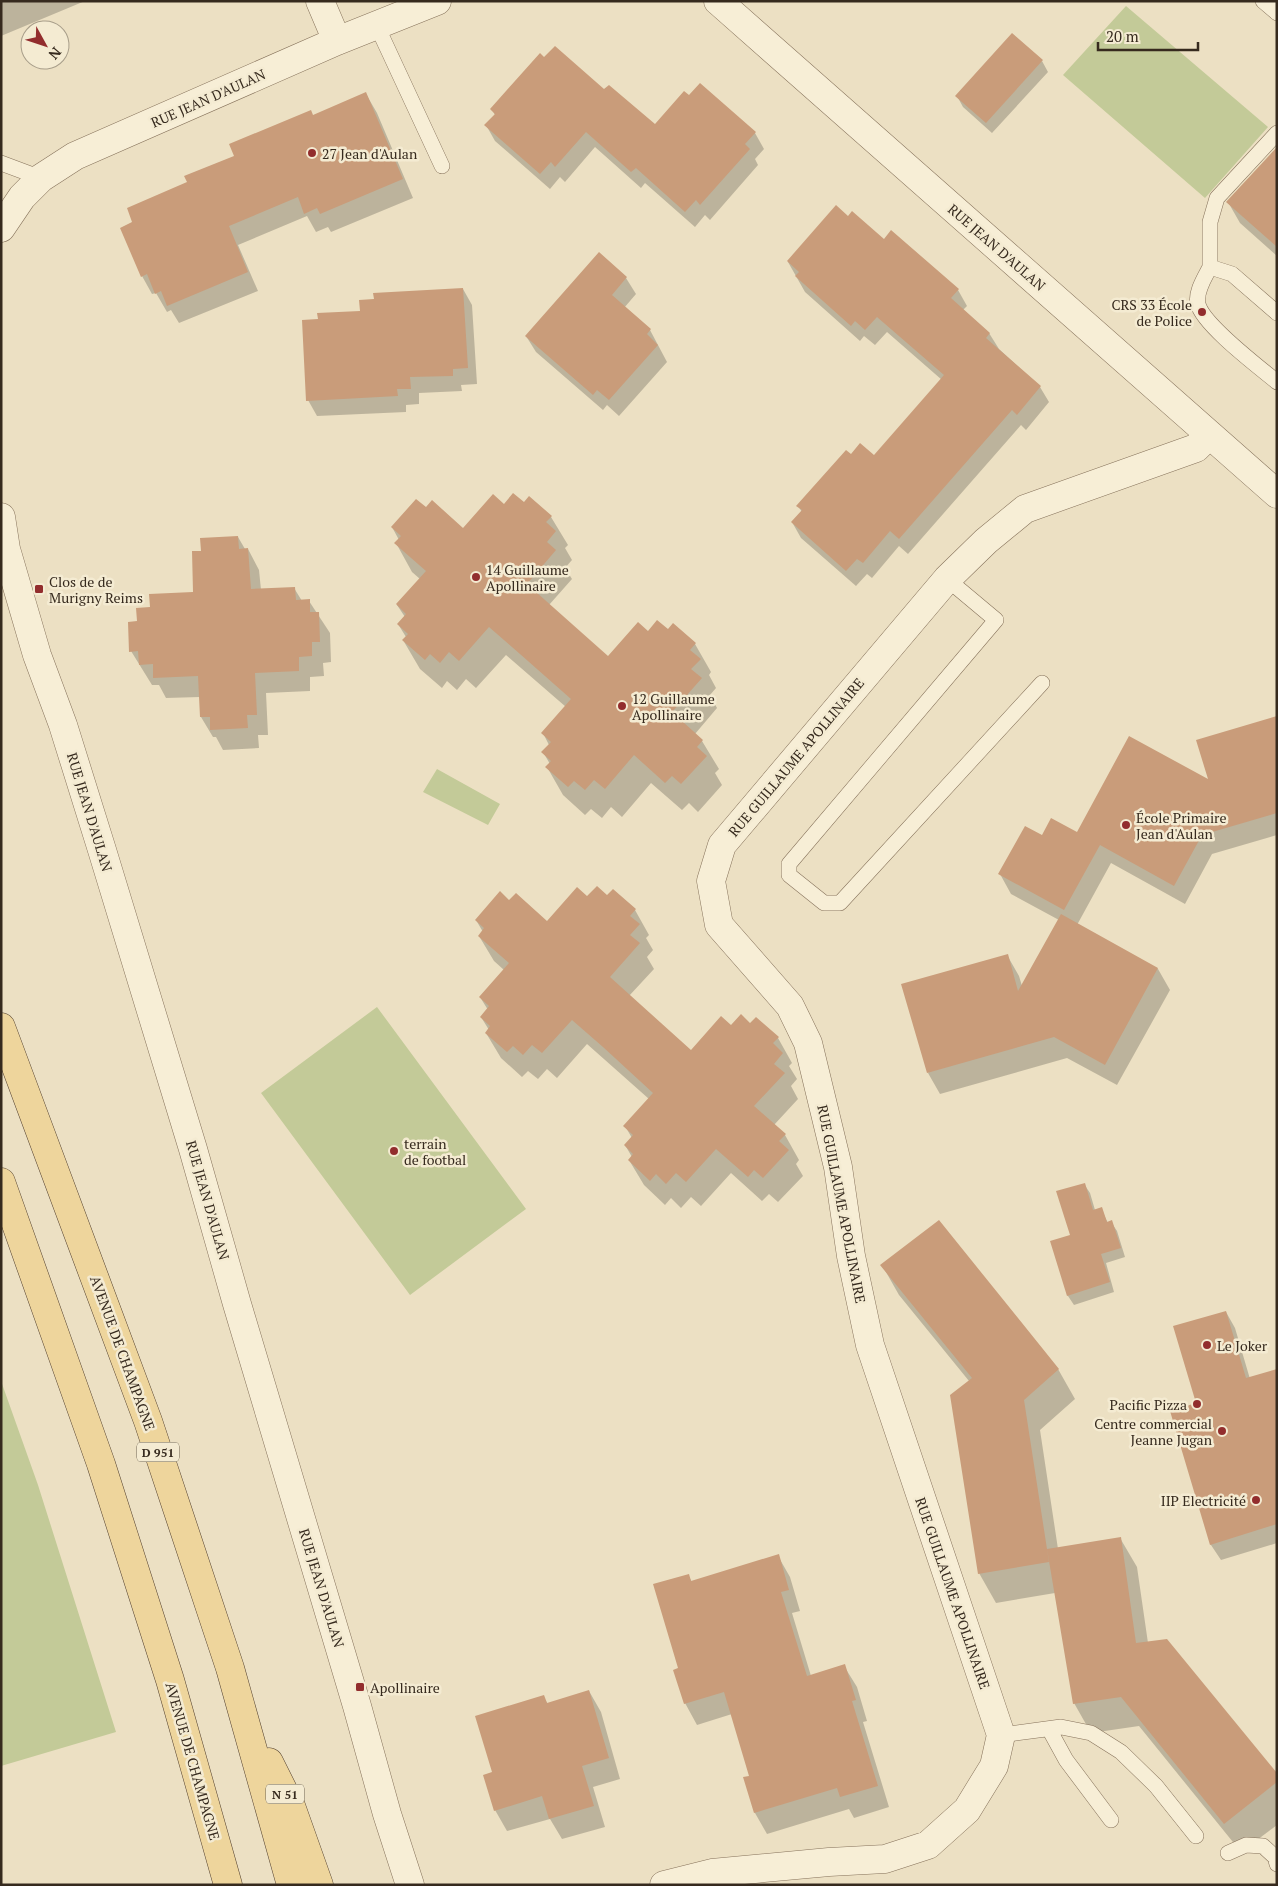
<svg xmlns="http://www.w3.org/2000/svg" width="1278" height="1886" font-family="'PT Serif',serif">
<rect width="100%" height="100%" fill="#ece0c3"/>
<!-- green -->
<path fill="#c3ca98" d="M1126,6L1268,127L1205,198L1063,75Z
M437,769L500,804L488,825L423,792Z
M377,1007L526,1209L410,1295L261,1093Z
M1,1381L38,1485L116,1732L1,1766Z"/>
<!-- shadow -->
<path fill="#0003" d="M1,1H85L1,36Z
M1042,61L1048,72L992,133L963,107L957,96Z
M604,91L655,126L755,133L764,149L755,159L758,165L710,220L705,215L695,227L645,183L641,188L595,147L565,182L560,177L550,189L495,141L486,125L495,115L492,109Z
M366,94L377,113L413,198L331,232L328,227L316,232L307,216L238,245L258,291L179,323L171,310L167,312L156,293L152,294L142,276L134,223L189,183L236,157L313,116Z
M1277,149V256L1240,223L1228,202Z
M848,218L958,290L967,306L963,310L989,333L999,349L1040,387L1049,402L1026,430L1021,425L908,554L899,546L872,578L867,574L856,586L801,538L792,522L802,512L798,506L851,456L874,457L942,380L887,332L875,345L864,336L860,341L805,292L788,262Z
M599,254L626,278L636,294L624,308L650,330L667,362L619,416L607,405L603,410L536,352L526,336Z
M463,289L472,305L477,384L461,385L462,391L419,393V404L406,405V412L317,416L308,400L361,312Z
M529,498L551,517L568,545L565,548L572,560L565,568L572,579L549,605L609,658L649,633L668,631L695,644L711,672L709,675L716,688L710,695L717,708L695,734L702,741L719,769L715,773L722,785L698,812L689,803L682,810L651,783L622,817L611,807L602,818L591,809L585,815L563,795L547,767L550,764L543,752L549,745L543,733L566,707L506,655L476,688L466,679L457,690L447,681L442,688L420,669L403,640L406,637L398,624L405,617L397,605L420,579L412,572L396,543L399,540L392,527L426,509L463,529L504,505L524,504Z
M238,537L245,549H248L259,570L261,590L294,588L302,601H309L330,633L331,662L323,663L324,676L310,677V691L266,693L268,735H258L259,748L223,750L216,737H213L201,717L200,697L166,698L159,685H152L131,651L151,608L195,593L202,552Z
M1277,717V835L1212,854L1185,904L1111,863L1077,925L1158,969L1170,990L1117,1085L1067,1058L940,1094L928,1073L1007,955L1019,976L1022,986L1059,920L1011,894L1000,874L1042,837L1077,834L1210,782Z
M607,897L635,910L649,935L646,938L653,950L647,957L654,969L629,996L691,1051L731,1027L750,1025L778,1038L792,1063L789,1066L797,1079L791,1086L798,1099L774,1125L785,1135L799,1160L796,1164L803,1176L778,1202L769,1194L762,1201L731,1173L701,1206L691,1197L681,1208L671,1198L665,1205L644,1185L629,1160L632,1157L625,1145L632,1138L625,1126L649,1099L587,1044L557,1078L547,1069L538,1079L528,1071L522,1077L501,1058L486,1033L489,1030L481,1017L488,1010L480,997L504,970L494,961L479,936L483,932L476,920L509,902L547,922L587,898Z
M1084,1184L1090,1193L1095,1210L1101,1209L1108,1223L1111,1222L1117,1231L1125,1257L1106,1263L1114,1292L1074,1305L1068,1296L1072,1235Z
M882,1265L1058,1369L1075,1399L1040,1430L1058,1549L1120,1538L1137,1567L1148,1643L1277,1775V1825L1241,1852L1139,1726L1091,1733L1074,1703L1055,1593L996,1603L979,1573L969,1381L899,1295Z
M1226,1312L1235,1328L1250,1379L1277,1370V1543L1221,1560L1211,1545L1172,1412L1197,1404Z
M778,1556L790,1577L800,1611L792,1613L811,1676L844,1666L857,1687L867,1721L863,1722L889,1807L854,1818L849,1809L767,1834L755,1813L745,1778L750,1777L732,1714L697,1725L685,1703L679,1669L688,1575L692,1582Z
M589,1691L601,1712L620,1779L593,1787L605,1827L562,1839L550,1819L507,1831L495,1810L493,1773L543,1697L548,1704Z"/>
<!-- building -->
<path fill="#c99c7a" d="M1012,33L1043,60L986,123L955,96Z
M555,46L604,89L609,85L655,124L684,91L689,95L700,83L756,132L745,144L750,149L700,205L696,200L685,212L636,168L631,172L586,132L555,167L551,162L540,174L484,125L495,114L490,109L540,53L544,57Z
M366,92L403,179L320,214L317,208L304,214L298,197L229,226L248,272L167,306L161,291L155,294L147,274L141,277L120,228L132,222L127,208L187,182L184,176L234,156L229,144L311,110L313,115Z
M1277,147V247L1226,202Z
M836,205L848,216L852,211L884,239L891,230L959,289L951,298L990,333L986,338L1041,386L1017,415L1012,410L899,539L890,531L863,563L857,559L846,571L791,522L802,510L796,506L846,450L851,454L860,443L874,455L944,375L877,317L865,330L855,321L851,326L795,276L799,272L787,261Z
M599,252L627,277L612,295L651,329L647,334L658,345L609,400L597,390L593,395L525,336Z
M463,288L468,368L453,369V376L410,377L411,389H397L398,396L306,401L302,320L318,319L317,313L360,311L359,300L374,299L373,293Z
M513,493L524,502L529,496L552,516L546,522L556,531L547,542L556,550L527,584L608,656L638,622L648,631L657,620L668,629L673,623L696,643L690,650L701,659L691,669L702,678L672,712L703,740L697,747L707,756L681,784L672,776L665,783L634,755L605,789L594,780L585,790L574,781L568,787L545,767L551,761L541,752L551,742L541,733L571,699L520,654L489,627L459,661L449,652L440,663L430,654L425,660L402,640L408,634L397,624L406,614L396,604L426,571L394,543L401,536L391,527L416,499L426,507L432,500L463,528L493,494L504,504Z
M238,536L239,549L248,548L251,589L295,587L296,600L310,599V612H319L320,642H312V656L299,657V671L255,673L257,715H247L248,728L210,730V717H200L198,676L153,678V664L139,665L138,651L129,652L128,622L137,621L136,608L150,607L149,594L193,592L192,551H201L200,538Z
M1277,716V813L1202,835L1174,886L1100,845L1064,910L998,874L1025,826L1042,835L1051,818L1077,832L1129,736L1208,779L1196,740Z
M597,886L607,895L613,889L636,909L630,916L640,924L630,935L640,943L610,977L691,1050L721,1016L731,1025L741,1014L750,1023L756,1017L779,1037L773,1043L783,1053L774,1064L785,1073L754,1106L786,1134L779,1141L789,1150L763,1178L754,1170L748,1177L716,1149L686,1182L676,1173L666,1184L656,1174L650,1181L628,1160L633,1154L624,1145L633,1135L623,1126L653,1093L603,1047L572,1020L542,1053L532,1045L523,1055L513,1046L507,1052L485,1033L490,1026L480,1017L489,1006L479,997L509,963L478,936L484,928L475,920L500,891L509,900L516,893L547,921L577,887L587,896Z
M1061,914L1158,968L1105,1065L1054,1037L927,1073L901,984L1008,954L1018,991Z
M1085,1183L1093,1210L1102,1207L1107,1222L1112,1220L1121,1248L1101,1254L1110,1282L1067,1296L1050,1241L1070,1235L1056,1191Z
M939,1220L1059,1369L1024,1400L1049,1562L978,1574L950,1395L972,1378L880,1265Z
M1226,1311L1246,1378L1277,1369V1524L1210,1545L1170,1411L1196,1403L1173,1326Z
M1121,1537L1136,1643L1167,1639L1277,1773V1782L1224,1824L1121,1697L1073,1704L1047,1549Z
M779,1554L789,1590L781,1592L807,1676L845,1664L856,1700L852,1701L878,1786L840,1797L837,1788L754,1813L743,1777L749,1776L724,1692L684,1704L673,1670L678,1668L653,1584L689,1574L691,1581Z
M589,1690L609,1758L582,1766L594,1806L549,1819L542,1796L494,1811L483,1775L492,1772L475,1716L544,1695L547,1703Z"/>
<g fill="none" stroke-linecap="round" stroke-linejoin="round">
<!-- lane casing -->
<g stroke="#86725b" stroke-width="16">
<path id="lane" d="M1263,1L1277,13
M377,26L442,166
M1277,133L1217,198L1210,222V267L1232,274L1277,313
M1,163L41,178
M1210,267C1205,277 1195,292 1198,304C1203,325 1259,367 1277,382
M947,579L996,620L789,864V875L824,903H840L1042,683
M1049,1729L1066,1760L1111,1820
M1001,1735L1061,1727L1091,1733L1121,1752L1156,1786L1196,1836
M1228,1853L1246,1845L1263,1846L1275,1857L1277,1864"/>
</g>
<!-- street casing -->
<g stroke="#86725b" stroke-width="29">
<path id="street" d="M320,1L337,41
M718,1L1277,494
M1,228L22,197L41,178L75,156L337,41L437,1
M1,517L6,549L37,655L63,725L102,850L193,1149L237,1304L357,1706L387,1814L410,1885
M664,1885L712,1873L829,1862L885,1859L928,1845L967,1810L994,1766L1001,1735L870,1345L851,1256L838,1167L808,1043L790,1006L719,925L711,881L722,845L947,579L986,541L1025,509L1196,448L1209,435"/>
</g>
<!-- primary casing -->
<g stroke="#53402f" stroke-width="29">
<path id="primary" d="M1,1027L148,1421L230,1668L291,1885
M1,1182L101,1464L170,1680L228,1885
M269,1762L291,1806L319,1885"/>
</g>
<!-- lane -->
<use href="#lane" stroke="#f7eed6" stroke-width="15"/>
<!-- street -->
<use href="#street" stroke="#f7eed6" stroke-width="28"/>
<!-- primary -->
<use href="#primary" stroke="#eed59c" stroke-width="28"/>
</g>
<!-- markers -->
<g fill="#922d2d" stroke="#f4ebd2" stroke-width="2">
<circle cx="312" cy="153" r="5"/>
<circle cx="1202" cy="312" r="5"/>
<circle cx="476" cy="577" r="5"/>
<rect x="34" y="584" width="10" height="10" rx="2.5"/>
<circle cx="622" cy="706" r="5"/>
<circle cx="1126" cy="825" r="5"/>
<circle cx="394" cy="1151" r="5"/>
<circle cx="1207" cy="1345" r="5"/>
<circle cx="1197" cy="1404" r="5"/>
<circle cx="1222" cy="1431" r="5"/>
<circle cx="1256" cy="1500" r="5"/>
<rect x="355" y="1682" width="10" height="10" rx="2.5"/>
</g>
<g text-anchor="middle" dominant-baseline="central" stroke-width="5" stroke-linejoin="round" paint-order="stroke">
<!-- shield labels -->
<g fill="#f4ebd2" stroke="#6f6454" stroke-width="1">
<rect x="137" y="1442.5" width="42" height="19" rx="4"/>
<rect x="266" y="1784.5" width="38" height="19" rx="4"/>
</g>
<g font-size="12" font-weight="bold" fill="#362a1e">
<text x="158" y="1452">D 951</text>
<text x="285" y="1794">N 51</text>
</g>
<!-- street labels -->
<g font-size="14" fill="#362a1e" stroke="#f4ebd2">
<text transform="translate(208 98) rotate(-24)">RUE JEAN D'AULAN</text>
<text transform="translate(997 247) rotate(41)">RUE JEAN D'AULAN</text>
<text transform="translate(796 757) rotate(-50)">RUE GUILLAUME APOLLINAIRE</text>
<text transform="translate(90 812) rotate(73)">RUE JEAN D'AULAN</text>
<text transform="translate(208 1200) rotate(74)">RUE JEAN D'AULAN</text>
<text transform="translate(842 1204) rotate(79)">RUE GUILLAUME APOLLINAIRE</text>
<text transform="translate(123 1353) rotate(70)">AVENUE DE CHAMPAGNE</text>
<text transform="translate(322 1588) rotate(73)">RUE JEAN D'AULAN</text>
<text transform="translate(953 1593) rotate(71)">RUE GUILLAUME APOLLINAIRE</text>
<text transform="translate(193 1761) rotate(74)">AVENUE DE CHAMPAGNE</text>
</g>
<!-- poi labels -->
<g font-size="14" fill="#362a1e" stroke="#f4ebd2" text-anchor="start">
<text x="322" y="153">27 Jean d'Aulan</text>
<text x="1192" y="304" text-anchor="end">CRS 33 École<tspan x="1192" dy="16">de Police</tspan></text>
<text x="486" y="569">14 Guillaume<tspan x="486" dy="16">Apollinaire</tspan></text>
<text x="49" y="581">Clos de de<tspan x="49" dy="16">Murigny Reims</tspan></text>
<text x="632" y="698">12 Guillaume<tspan x="632" dy="16">Apollinaire</tspan></text>
<text x="1136" y="817">École Primaire<tspan x="1136" dy="16">Jean d'Aulan</tspan></text>
<text x="404" y="1143">terrain<tspan x="404" dy="16">de footbal</tspan></text>
<text x="1217" y="1345">Le Joker</text>
<text x="1187" y="1404" text-anchor="end">Pacific Pizza</text>
<text x="1212" y="1423" text-anchor="end">Centre commercial<tspan x="1212" dy="16">Jeanne Jugan</tspan></text>
<text x="1246" y="1500" text-anchor="end">IIP Electricité</text>
<text x="370" y="1687">Apollinaire</text>
</g>
</g>
<!-- border -->
<rect width="1278" height="1886" fill="none" stroke="#362a1e" stroke-width="5"/>
<!-- north arrow -->
<g transform="translate(45 45) rotate(130)"><circle r="24" fill="#f4ebd2" stroke="#a89e8a"/>
<path d="M0-4L9 19L0 12L-9 19Z" fill="#922d2d"/>
<text y="-8" font-size="14" font-weight="bold" text-anchor="middle" fill="#362a1e">N</text>
</g>
<!-- scale -->
<path d="M1098 42v8h100v-8" fill="none" stroke="#362a1e" stroke-width="2.5"/>
<text x="1106" y="42" font-size="15" fill="#362a1e" stroke="#f4ebd2" stroke-width="4" paint-order="stroke">20 m</text>
</svg>
